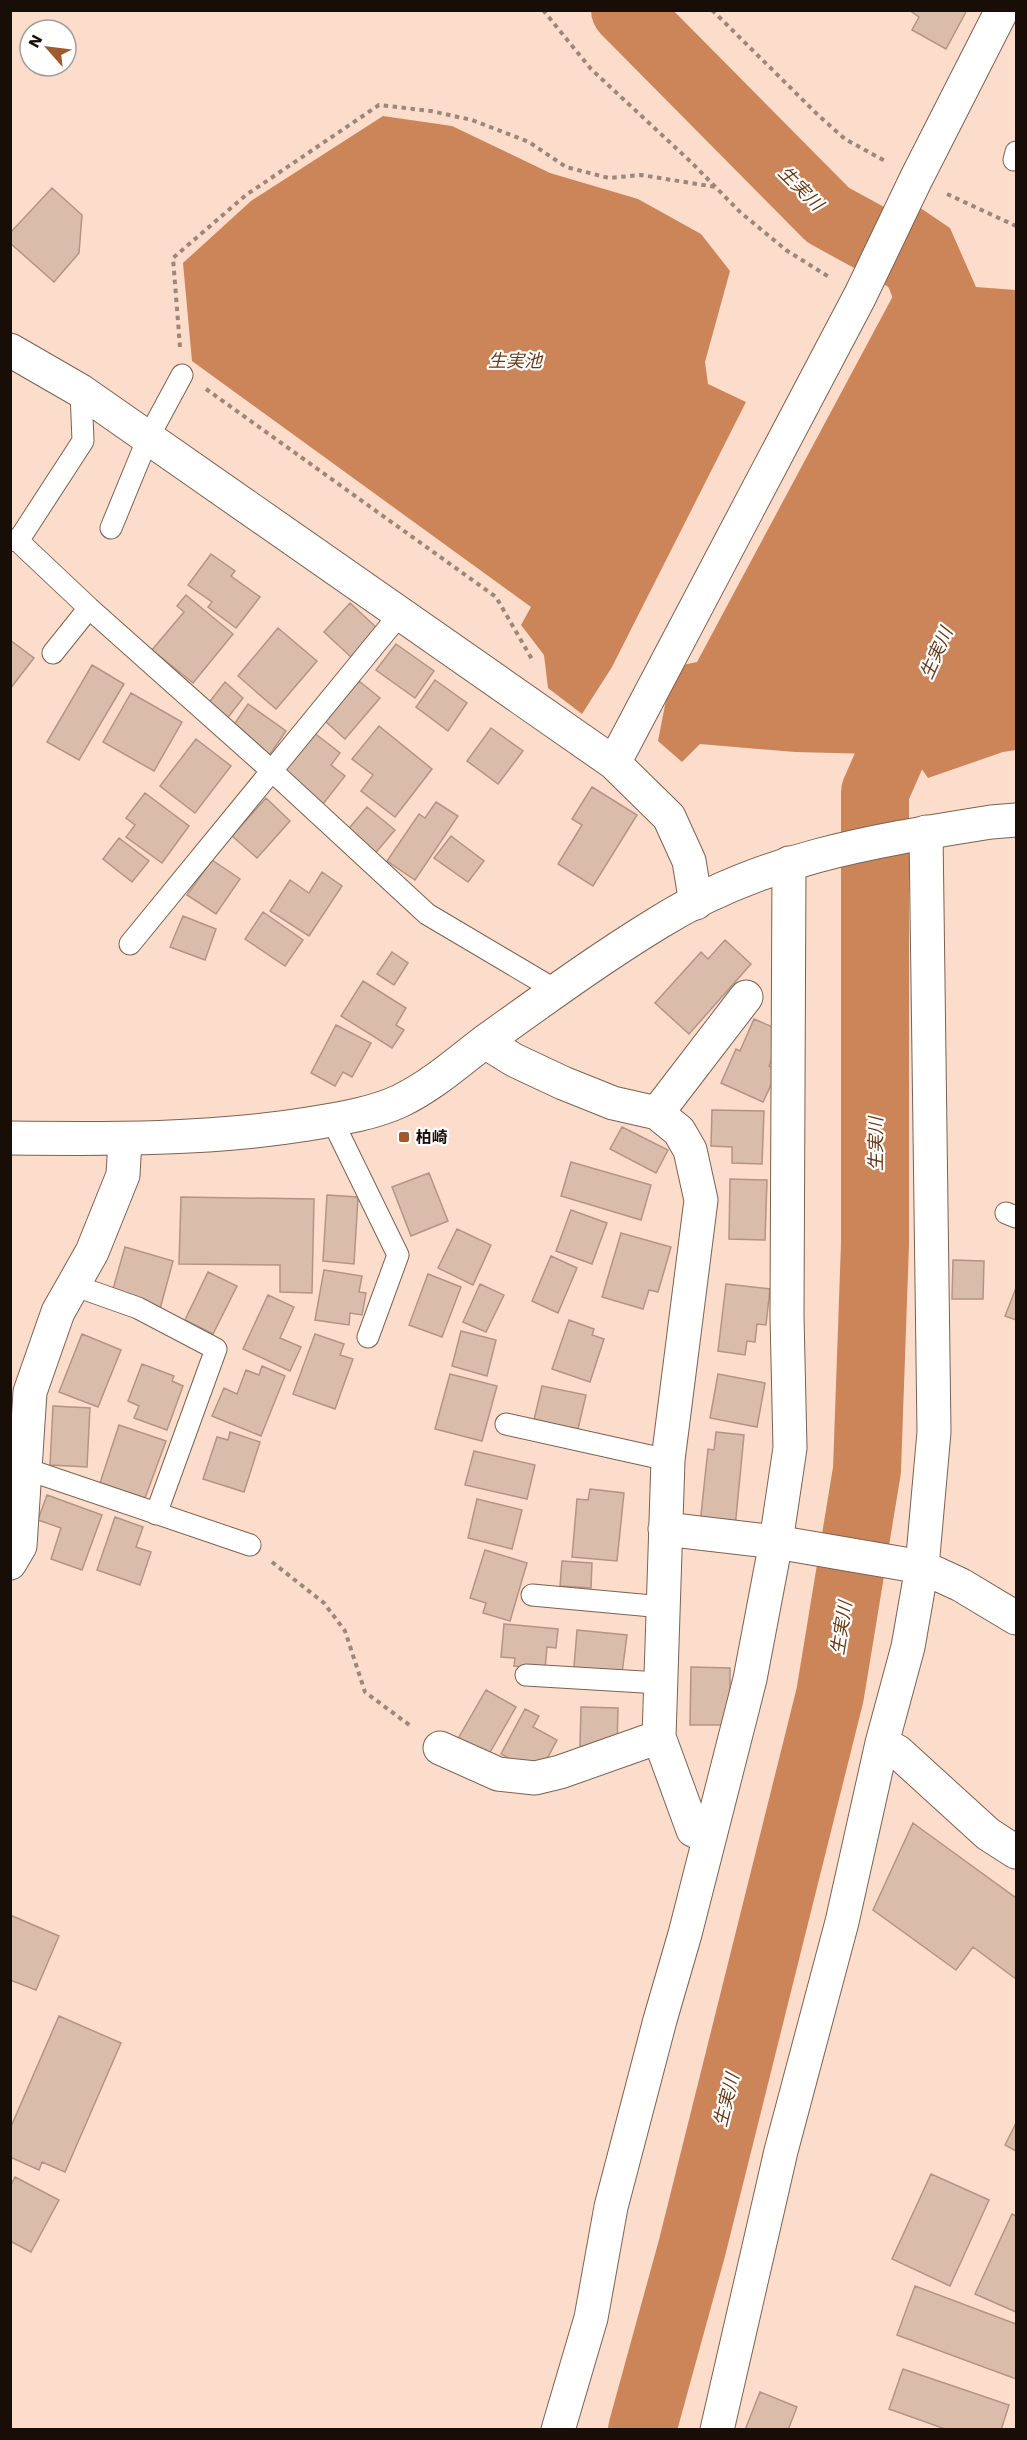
<svg xmlns="http://www.w3.org/2000/svg" width="1027" height="2440" font-family="'Work Sans','Noto Sans JP',sans-serif">
<rect width="100%" height="100%" fill="#fcdcca"/>
<!-- water -->
<path fill="#cc8559" d="M383,116L452,126L550,173L638,199L701,234L730,271L705,362L708,384L746,402L612,667L582,714L548,688L544,655L521,625L531,607L192,361L183,263L251,201Z
M913,203L950,228L976,287L1016,290V750L1003,752L928,778L912,755L795,752L700,744L682,762L658,741L666,700L683,665L697,662L894,294L877,274Z"/>
<g fill="none" stroke-linecap="round" stroke-linejoin="round">
<!-- river -->
<path stroke="#cc8559" stroke-width="68" d="M625,10L828,215L916,263L930,301
M642,2430L692,2248L830,1695L867,1470L875,1244V792L929,669"/>
</g>
<!-- building -->
<path fill="#dabcaa" stroke="#b29584" stroke-width="1.5" d="M967,10L946,49L912,30L919,17L909,10Z
M52,188L82,215L79,253L54,282L10,243V233Z
M211,554L235,571L231,576L260,597L236,628L208,607L212,602L188,585Z
M186,595L233,634L193,683L152,650L184,612L177,606Z
M350,603L377,628L351,657L324,632Z
M278,628L317,661L276,709L238,676Z
M10,640L34,658L10,689Z
M396,644L434,671L415,698L376,670Z
M92,665L124,684L79,760L47,742Z
M435,680L467,703L448,731L416,707Z
M359,681L380,698L345,739L325,721Z
M225,682L243,698L226,720L207,705Z
M131,693L182,722L154,771L103,742Z
M248,704L286,731L269,756L231,729Z
M379,726L432,769L395,817L361,791L373,775L352,759Z
M491,728L523,751L498,784L467,761Z
M313,732L340,753L331,765L345,776L323,804L282,773Z
M196,739L231,766L195,813L160,786Z
M592,787L637,815L593,886L558,864L582,825L572,819Z
M145,793L189,826L162,863L126,837L135,825L126,818Z
M266,798L290,821L257,858L232,836Z
M436,802L458,816L415,880L387,861L419,814L425,818Z
M367,807L395,830L372,857L345,833Z
M451,836L484,861L468,882L434,858Z
M119,838L149,861L132,882L103,859Z
M212,860L240,879L216,914L187,895Z
M322,872L342,886L309,936L270,911L290,880L309,893Z
M263,912L303,940L285,966L245,939Z
M183,916L216,929L205,960L170,947Z
M725,940L751,964L689,1034L655,1003L701,952L708,959Z
M392,952L408,963L394,985L377,974Z
M363,981L406,1008L396,1025L404,1030L392,1048L341,1016Z
M754,1019L784,1032L769,1066L778,1070L763,1102L721,1083L736,1049L740,1051Z
M336,1025L371,1043L352,1077L343,1072L335,1086L311,1073Z
M712,1110L764,1111L762,1164L732,1163V1147L711,1146Z
M622,1127L668,1150L656,1173L610,1149Z
M571,1162L651,1185L641,1220L561,1196Z
M429,1173L448,1221L411,1236L392,1187Z
M730,1179L767,1180L765,1240L729,1239Z
M327,1195L358,1197L354,1264L323,1261Z
M181,1197L314,1199L312,1293L280,1292V1265L179,1264Z
M571,1210L607,1223L592,1264L556,1251Z
M457,1229L491,1245L473,1285L438,1268Z
M621,1233L671,1247L658,1292L649,1290L643,1309L602,1297Z
M125,1247L173,1261L160,1309L111,1296Z
M551,1256L577,1268L558,1313L532,1301Z
M953,1260L984,1261L983,1299H952Z
M324,1270L362,1276L359,1292L366,1293L362,1315L350,1313L349,1325L315,1320Z
M208,1272L237,1286L213,1334L185,1320Z
M428,1274L461,1287L442,1337L409,1325Z
M480,1284L504,1295L486,1332L463,1322Z
M726,1284L770,1289L766,1325L757,1324L755,1342L747,1341L745,1355L718,1351Z
M1016,1288V1320L1005,1316Z
M268,1295L294,1307L280,1338L301,1347L290,1371L243,1349Z
M569,1320L594,1329L592,1335L604,1339L590,1382L552,1369Z
M461,1331L496,1340L487,1376L452,1366Z
M82,1334L121,1350L98,1407L59,1392Z
M315,1334L344,1344L340,1355L353,1359L335,1409L293,1394Z
M142,1364L174,1376L172,1381L183,1386L167,1430L134,1418L139,1406L128,1401Z
M262,1366L285,1376L261,1436L212,1416L224,1388L237,1394L246,1370L259,1375Z
M450,1374L497,1386L482,1441L435,1429Z
M718,1374L765,1383L757,1427L710,1418Z
M542,1386L586,1395L577,1433L533,1424Z
M53,1406L90,1408L87,1467L50,1465Z
M119,1425L166,1441L145,1498L100,1483Z
M230,1432L260,1442L244,1492L203,1479L217,1437L228,1440Z
M716,1432L744,1435L735,1528L700,1524L708,1449L714,1450Z
M474,1451L535,1465L527,1499L465,1485Z
M590,1489L624,1493L617,1561L572,1557L577,1499L588,1500Z
M47,1495L102,1515L82,1570L51,1559L61,1528L38,1520Z
M477,1499L522,1510L512,1549L468,1538Z
M115,1517L143,1527L136,1547L151,1552L140,1585L97,1570Z
M485,1550L527,1563L510,1621L483,1613L486,1603L470,1598Z
M562,1561L592,1563L591,1588L560,1586Z
M504,1624L558,1629L556,1648L547,1647L545,1669L514,1666L515,1658L501,1657Z
M577,1630L627,1635L622,1673L574,1667Z
M691,1667L730,1668V1725H690Z
M486,1690L516,1707L485,1761L455,1744Z
M581,1707L618,1708L617,1747L580,1746Z
M525,1709L539,1716L533,1727L557,1740L539,1774L501,1754Z
M913,1823L1016,1898V1979L973,1947L956,1970L873,1910Z
M10,1915L59,1936L36,1990L10,1980Z
M59,2016L121,2043L65,2172L42,2162L39,2170L10,2157V2129Z
M1016,2123V2151L1005,2145Z
M931,2174L989,2200L950,2286L892,2259Z
M15,2177L59,2200L31,2252L10,2241V2187Z
M1012,2214L1016,2216V2312L975,2294Z
M915,2286L1016,2324V2379L897,2335Z
M903,2369L1009,2405L1001,2430H948L889,2409Z
M760,2392L797,2407L788,2430H745Z"/>
<g fill="none" stroke-linecap="round" stroke-linejoin="round">
<!-- lane casing -->
<g stroke="#7c6252" stroke-width="23">
<path id="lane" d="M1014,160L1016,152
M111,528L148,438L182,375
M10,540L18,541L83,441L81,391
M18,541L89,608L272,771L427,914L557,991
M53,653L89,608
M130,944L400,614
M332,1120L398,1255L368,1337
M1006,1213L1016,1217
M73,1285L138,1308L216,1349L156,1514
M506,1424L668,1460
M26,1469L250,1545
M532,1595L663,1607
M526,1675L660,1683"/>
</g>
<!-- street casing -->
<g stroke="#7c6252" stroke-width="35">
<path id="street" d="M10,350L81,391L614,763L669,817L689,861L696,903
M614,763L860,296L916,179L1002,10
M485,1042L514,1060L563,1083L613,1103L657,1113L679,1131L690,1150L701,1200L668,1460L659,1737L693,1830L708,1838
M657,1113L746,997
M665,1529L776,1542L922,1567L961,1585L1016,1618
M10,1563L20,1546L30,1392L58,1312L92,1252L123,1175L125,1140
M882,1743L898,1752L988,1834L1016,1852
M440,1748L498,1774L535,1778L560,1772L659,1737
M558,2430L591,2318L611,2207L660,2020L685,1934L750,1679L776,1542L790,1448L787,1316L789,863
M717,2430L781,2151L842,1922L882,1743L908,1647L922,1567L934,1432L926,832"/>
</g>
<!-- secondary casing -->
<g stroke="#7c6252" stroke-width="35">
<path id="secondary" d="M10,1138C110,1139 209,1140 308,1124C338,1119 372,1114 400,1101C433,1085 458,1062 487,1040C543,1000 599,959 658,923C762,858 873,841 991,822L1016,820"/>
</g>
<!-- path -->
<path stroke="#9e877a" stroke-width="4" stroke-dasharray="4.5 4.5" stroke-linecap="butt" d="M543,10L591,69L692,163L740,212L786,250L829,277
M712,10L819,116L845,139L885,161
M947,194L1016,226
M180,347L173,258L246,195L379,105L431,111L472,120L529,142L566,167L609,178L641,175L716,187
M206,389L496,597L533,661
M272,1562L324,1603L345,1631L365,1692L412,1727"/>
<!-- lane -->
<use href="#lane" stroke="#fff" stroke-width="21"/>
<!-- street -->
<use href="#street" stroke="#fff" stroke-width="33"/>
<!-- secondary -->
<use href="#secondary" stroke="#fff" stroke-width="33"/>
</g>
<!-- markers -->
<rect fill="#9f5b2d" stroke="#fff" stroke-width="2" x="398" y="1131" width="12" height="12" rx="3"/>
<g text-anchor="middle" dominant-baseline="central" stroke-width="4.5" stroke-linejoin="round" paint-order="stroke">
<!-- poi labels -->
<g font-size="16" font-weight="bold" fill="#180d07" stroke="#fff" text-anchor="start">
<text x="416" y="1137">柏崎</text>
</g>
<!-- water labels -->
<g font-size="18" font-style="italic" fill="#683817" stroke="#fff">
<text transform="translate(801 188) rotate(45)">生実川</text>
<text x="515" y="360">生実池</text>
<text transform="translate(936 653) rotate(-66)">生実川</text>
<text transform="translate(875 1144) rotate(-90)">生実川</text>
<text transform="translate(841 1628) rotate(-81)">生実川</text>
<text transform="translate(726 2100) rotate(-76)">生実川</text>
</g>
</g>
<!-- border -->
<rect width="1027" height="2440" fill="none" stroke="#180d07" stroke-width="24"/>
<!-- north arrow -->
<g transform="translate(48 48) rotate(298)"><circle r="28" fill="#ffffff" stroke="#a39e9c" stroke-width="1.5"/>
<path d="M0-4.5L10 22L0 15L-10 22Z" fill="#9f5b2d"/>
<text y="-9" font-size="16" font-weight="bold" text-anchor="middle" fill="#180d07">N</text>
</g>
</svg>
